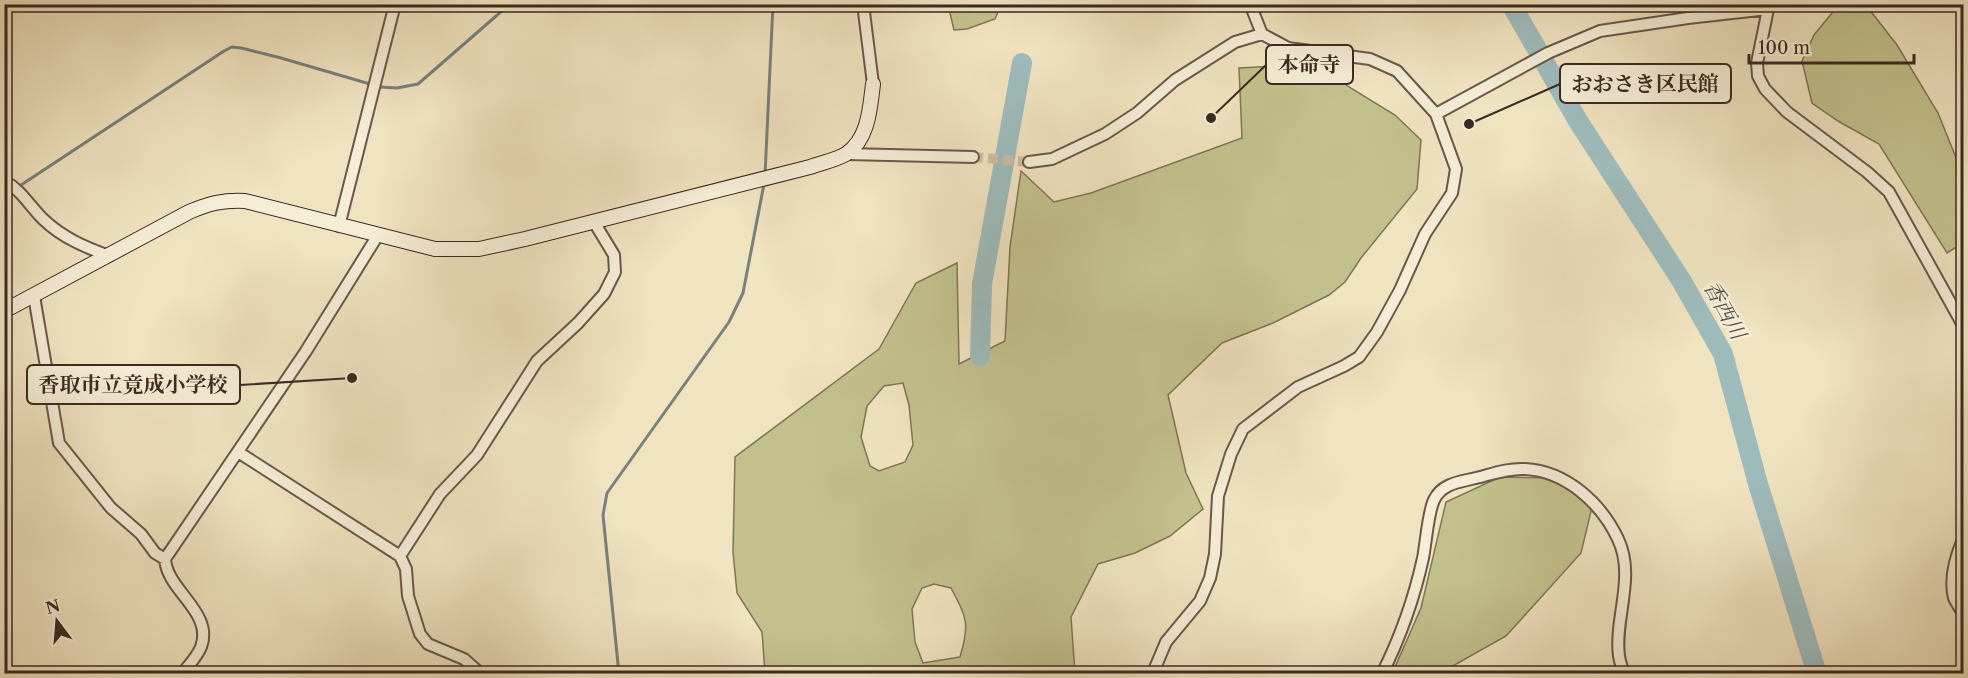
<svg xmlns="http://www.w3.org/2000/svg" width="1968" height="678" font-family="'Libre Caslon Text','Noto Serif JP',serif">
<rect width="100%" height="100%" fill="#f0e3c0"/>
<filter id="stains"><feTurbulence type="fractalNoise" baseFrequency=".00333" numOctaves="4"/><feColorMatrix values="0 0 0 0 .2 0 0 0 0 .09 0 0 0 0 .02 0 0 0 .5 -.17"/></filter>
<radialGradient id="worn" r=".72"><stop offset=".6" stop-color="#630" stop-opacity="0"/><stop offset="1" stop-color="#630" stop-opacity=".3"/></radialGradient>
<!-- green -->
<path fill="#c2c18d" stroke="#7f7558" stroke-width="1.5" fill-rule="evenodd" d="M948,5V4L1001,5L995,19L967,29L954,30Z
M1838,7L1869,9L1897,45L1938,113L1963,175V243L1947,253L1879,144L1838,121L1812,103L1802,61L1814,35L1836,8Z
M1318,64L1349,87L1395,115L1421,140L1417,189L1361,258L1345,282L1329,295L1273,323L1222,343L1168,395L1186,473L1203,509L1170,536L1135,553L1098,564L1071,617L1075,673H765L762,632L737,593L733,552L735,457L879,349L916,283L957,263L959,364L1005,341L1010,247L1021,171L1054,202L1091,193L1242,138L1239,68ZM903,383L909,405L913,445L905,462L879,471L870,466L861,437L867,406L884,386ZM934,584L951,588C967,618 970,624 960,657L923,663L915,642L912,609L922,588Z
M1500,477L1559,478L1592,507L1581,553L1506,636L1444,671L1432,674H1392L1421,608L1446,502Z"/>
<g fill="none" stroke-linecap="round" stroke-linejoin="round">
<!-- stream -->
<path stroke="#77817e" stroke-width="3" d="M380,87L397,88L418,84L510,4
M765,175L773,4
M18,187L224,51L232,47L241,48L281,58L370,84
M4,201L13,191
M619,674L603,515L607,493L729,322L743,293L764,184"/>
<!-- river -->
<path stroke="#9ebbbc" stroke-width="20" d="M1511,4L1578,121L1681,280L1723,354L1758,484L1817,674
M980,356L982,284L1022,63"/>
<!-- street-tunnel -->
<path stroke="#ccbea0" stroke-width="10" stroke-dasharray="10 5" stroke-linecap="butt" d="M973,157L1029,162"/>
<!-- street casing -->
<g stroke="#69584a" stroke-width="14">
<path id="street" d="M863,4L873,84
M1769,4L1757,63L1758,76L1765,89L1787,112L1867,172L1889,192L1964,327
M1436,114L1548,53L1600,31L1688,18L1768,9
M847,154L973,157
M1029,162L1052,159L1105,134L1137,113L1175,80L1235,42L1262,34
M4,181C22,190 30,207 44,220C63,238 85,247 109,256
M339,226L395,4
M34,296L59,443L111,508L141,534L155,553L165,559
M238,452L400,556L406,569L408,596L420,634L428,644L464,659L481,674
M1964,537C1956,555 1949,578 1954,598C1956,603 1961,609 1964,615
M400,556L440,494L477,455L537,361L578,323L604,294L615,272L614,255L594,222
M182,674C189,665 197,657 201,647C214,612 167,591 165,559L306,351L378,235
M1156,674L1155,668L1166,642L1200,601L1210,578L1215,554L1218,496L1231,454L1243,429L1298,387L1344,366L1359,357L1377,332L1400,290L1425,234L1452,193L1456,169L1436,114L1397,71L1370,59L1288,48L1262,34L1250,4
M1382,674C1401,636 1414,599 1423,558C1426,543 1428,512 1434,500C1442,483 1460,482 1476,478C1492,474 1508,468 1525,469C1566,471 1601,503 1618,539C1636,577 1614,618 1619,656C1620,662 1622,668 1624,674"/>
</g>
<!-- secondary casing -->
<g stroke="#3c2922" stroke-width="16">
<path id="secondary" d="M4,311L189,212C210,203 223,200 245,201L435,249H479L525,239L810,167C821,163 836,160 846,154C869,139 870,107 873,84"/>
</g>
<!-- street -->
<use href="#street" stroke="#f5edd6" stroke-width="10"/>
<!-- secondary -->
<use href="#secondary" stroke="#f5edd6" stroke-width="14"/>
</g>
<g text-anchor="middle" dominant-baseline="central" stroke-width="5" stroke-linejoin="round" paint-order="stroke">
<!-- water labels -->
<g font-size="21" font-style="italic" fill="#544e48" stroke="#f5edd6">
<text transform="translate(1725 310) rotate(61)">香西川</text>
</g>
</g>
<!-- callouts -->
<path fill="none" stroke="#3c2922" stroke-width="2" d="M1211 118L1266 65M1469 124L1560 84M352 378L240 385"/>
<g fill="#3c2922" stroke="#f5edd6" stroke-width="2">
<circle cx="1211" cy="118" r="6"/>
<circle cx="1469" cy="124" r="6"/>
<circle cx="352" cy="378" r="6"/>
</g>
<g fill="#f5edd6" stroke="#3c2922" stroke-width="2">
<rect x="1266" y="45" width="87" height="39" rx="6"/>
<rect x="1560" y="64" width="171" height="39" rx="6"/>
<rect x="27" y="365" width="213" height="39" rx="6"/>
</g>
<g font-size="21" text-anchor="middle" font-weight="bold" fill="#3c2922">
<text x="1309" y="72">本命寺</text>
<text x="1645" y="91">おおさき区民館</text>
<text x="133" y="392">香取市立竟成小学校</text>
</g>
<!-- margin -->
<rect width="1968" height="678" fill="none" stroke="#f0e3c0" stroke-width="24"/>
<rect x="6" y="6" width="1956" height="666" fill="none" stroke="#3c2922" stroke-width="3"/>
<rect x="12" y="12" width="1944" height="654" fill="none" stroke="#3c2922" stroke-width="1.5"/>
<!-- north arrow -->
<g transform="translate(57 621) rotate(344)" stroke="#f5edd6" stroke-width="4.5" paint-order="stroke">
<path d="M0-4.5L10 22L0 15L-10 22Z" fill="#3c2922"/>
<text y="-9" font-size="16" font-weight="bold" text-anchor="middle" fill="#3c2922">N</text>
</g>
<!-- scale -->
<path d="M1749 54v9h165v-9" fill="none" stroke="#3c2922" stroke-width="3"/>
<text x="1758" y="54" font-size="18" fill="#3c2922" stroke="#f5edd6" stroke-width="4.5" paint-order="stroke">100 m</text>
<rect width="100%" height="100%" filter="url(#stains)"/>
<rect width="100%" height="100%" fill="url(#worn)"/>
</svg>
